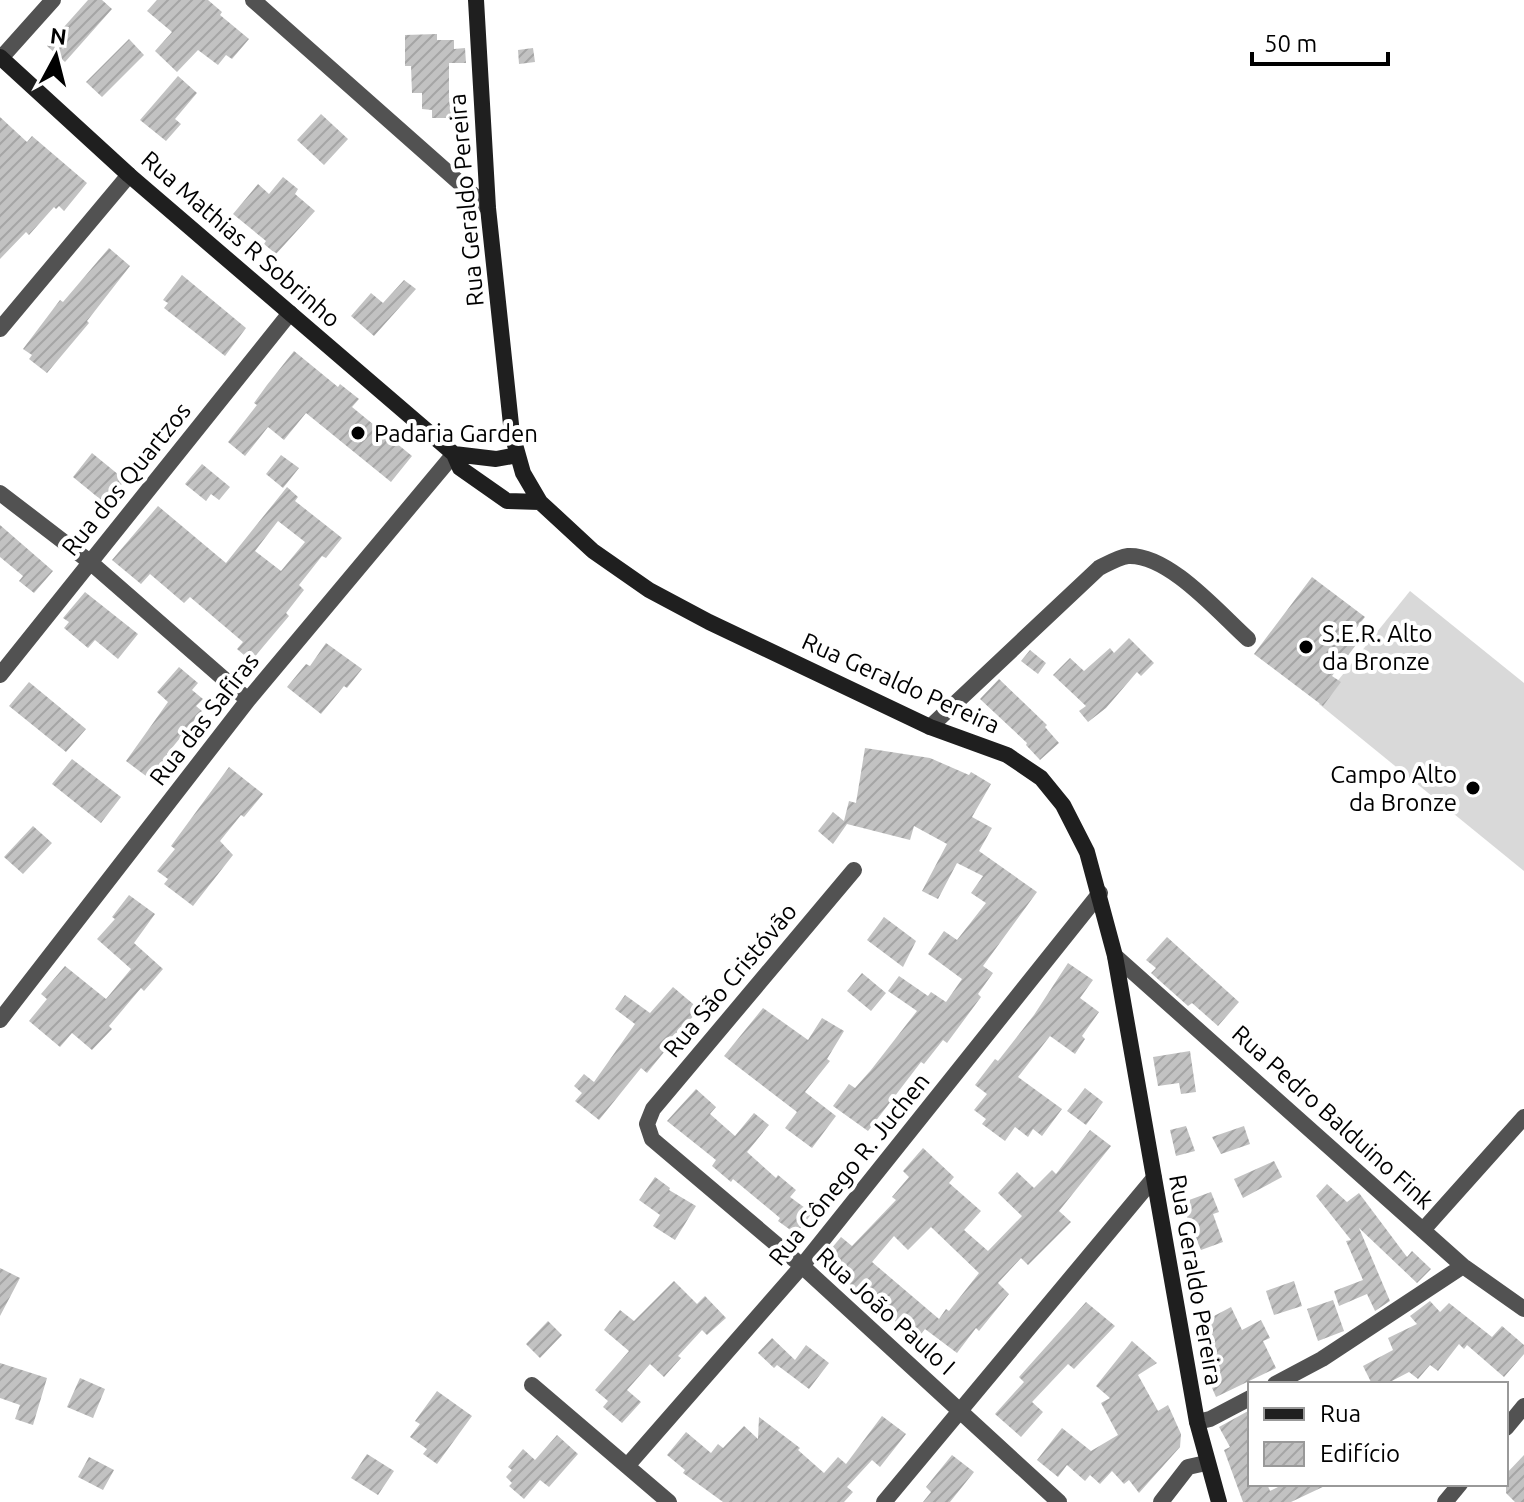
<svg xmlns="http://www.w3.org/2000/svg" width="1524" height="1502" font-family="Ubuntu,sans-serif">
<defs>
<pattern id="building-hatch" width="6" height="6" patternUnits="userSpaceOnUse" patternTransform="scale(2)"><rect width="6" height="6" fill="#c2c2c2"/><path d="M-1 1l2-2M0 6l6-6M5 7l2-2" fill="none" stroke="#a5a5a5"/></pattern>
</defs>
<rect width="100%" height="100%" fill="#fff"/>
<!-- garden -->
<path fill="#d9d9d9" d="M1410,591L1524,683V871L1319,704Z"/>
<!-- building -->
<path fill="url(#building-hatch)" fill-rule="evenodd" d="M88,0H102L112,9L65,62L47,46Z
M157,0H208L222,12L220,15L249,39L232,59L226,55L218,65L198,50L177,72L155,51L172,32L147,11Z
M437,34V40H454V49L465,48L466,63H449V98H453L454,118H432V110L422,109V93H412L411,66H405V35Z
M129,39L144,55L102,97L86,82Z
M533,48L535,62L519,64L518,50Z
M178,76L197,93L175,119L181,124L166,141L140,120Z
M321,114L348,139L324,165L297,140Z
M0,117L27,142L32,136L87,183L64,211L59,206L56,209L54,207L29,235L26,232L0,259Z
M283,177L298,189L295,194L315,211L276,254L264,244L266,241L233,214L258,184L269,194Z
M109,248L130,266L87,321L89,323L47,373L29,359L32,355L23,349L60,300L63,302Z
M182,275L246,328L225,356L164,308L168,303L163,300Z
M404,280L416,289L374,336L351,316L371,293L383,303Z
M294,351L338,387L340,384L359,399L352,407L412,456L391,482L306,413L284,440L268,427L245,456L228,442L257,405L254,403L267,385Z
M92,453L125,480L106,504L73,477Z
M281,455L299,468L283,488L266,474Z
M202,464L230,487L219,500L211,494L206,501L185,484Z
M287,487L298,497L295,501L342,538L326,558L322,556L299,585L304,590L286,613L289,616L251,661L237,649L243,642L190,597L184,603L150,574L141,584L112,560L158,506L226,563ZM278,521L305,542L281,571L255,551Z
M0,525L53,571L34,593L19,581L23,576L0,557Z
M1312,577L1365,617L1351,635L1359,641L1332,676L1341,682L1323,706L1254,654Z
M85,592L138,634L118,659L95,640L88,648L64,628L69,622L63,618Z
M1129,638L1154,663L1141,676L1137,672L1106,708L1088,722L1079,711L1086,706L1053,675L1070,658L1084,671L1110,648L1114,653Z
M326,643L362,669L347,688L344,686L321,714L287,687L306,664L310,666Z
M1030,650L1046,663L1038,674L1021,661Z
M179,667L198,683L192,690L203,699L196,706L202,711L167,754L169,755L150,779L126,761L168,702L157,692Z
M999,679L1047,725L1045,727L1059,743L1040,760L1026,745L1027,743L980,699Z
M29,682L86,729L66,752L9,706Z
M865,748L930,758L969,775L971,772L991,784L972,817L992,828L979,851L1037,892L983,966L993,973L978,994L981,997L947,1043L943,1040L924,1064L921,1062L868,1131L833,1106L849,1084L855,1088L871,1070L917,1011L888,991L899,976L928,996L931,992L946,1002L962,979L928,954L944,931L957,940L986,903L971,893L983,876L957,863L938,899L922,891L947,844L914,826L910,840L847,824L833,844L818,831L833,812L844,821L849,801L856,803Z
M72,759L121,797L101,823L52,784Z
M229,767L263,794L244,817L241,815L220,841L233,855L193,906L164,884L168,879L157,871L175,849L171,846Z
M33,826L52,843L23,874L4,857Z
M129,895L155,914L134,943L163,969L144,991L141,988L109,1026L112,1029L92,1050L72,1033L60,1047L29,1021L47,999L41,994L65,966L106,999L131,969L97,939L115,919L112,917Z
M884,917L916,941L903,967L867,940Z
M1167,937L1239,1002L1218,1026L1192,1003L1188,1006L1151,973L1156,968L1146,960Z
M1068,963L1093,980L1080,998L1099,1012L1082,1036L1085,1039L1075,1054L1050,1036L1018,1077L1062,1109L1042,1136L1033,1129L1028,1137L1015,1127L1005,1141L982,1124L986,1119L974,1110L987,1094L975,1085L995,1059L998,1061L1034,1015Z
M862,973L886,993L871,1011L847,991Z
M673,987L699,1009L647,1073L641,1068L599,1120L575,1101L582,1093L574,1086L584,1074L594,1082L635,1024L615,1009L625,995L650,1013Z
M763,1008L808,1040L822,1018L844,1031L827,1059L830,1061L805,1092L836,1116L812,1148L785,1128L797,1112L724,1056Z
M1190,1051L1196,1092L1181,1094L1179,1083L1158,1086L1153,1057Z
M1085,1088L1103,1102L1086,1125L1067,1111Z
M696,1089L716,1107L710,1114L735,1136L754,1113L769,1125L747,1152L776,1178L778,1175L796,1190L790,1197L812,1213L796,1234L778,1221L780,1218L733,1179L731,1182L712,1166L716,1160L667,1121Z
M1186,1126L1195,1151L1176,1156L1170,1130Z
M1244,1126L1250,1144L1221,1154L1212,1137Z
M1090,1130L1111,1146L1059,1211L1071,1222L1028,1265L1021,1258L998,1283L1009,1294L979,1331L976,1328L957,1353L925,1329L917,1339L821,1261L841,1237L852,1246L896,1200L892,1197L909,1177L903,1171L923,1148L954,1177L949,1183L981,1211L964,1230L988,1251L1022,1216L998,1193L1017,1172L1034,1188L1052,1170L1056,1174ZM931,1227L979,1273L949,1311L946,1309L939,1319L872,1262L894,1236L908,1250Z
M1274,1161L1282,1177L1243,1198L1234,1179Z
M655,1177L670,1188L669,1190L696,1206L675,1240L653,1226L660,1215L639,1200Z
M1327,1184L1347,1202L1359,1193L1407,1257L1412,1251L1431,1269L1417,1283L1359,1228L1390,1301L1375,1311L1367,1294L1339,1306L1334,1291L1363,1280L1346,1241L1351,1240L1316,1196Z
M1211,1192L1219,1212L1213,1214L1223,1242L1201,1250L1181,1203Z
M0,1268L20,1278L0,1316Z
M674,1281L697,1304L705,1296L726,1318L707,1335L702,1330L678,1356L681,1358L664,1377L650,1364L627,1390L641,1402L622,1423L603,1407L608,1401L595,1390L629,1351L604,1330L620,1310L634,1321Z
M1294,1281L1302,1306L1274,1315L1266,1291Z
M1333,1300L1344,1331L1318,1341L1307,1309Z
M1430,1301L1440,1312L1449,1303L1492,1337L1502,1326L1524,1345V1354L1504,1377L1467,1345L1464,1349L1459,1344L1438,1371L1430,1365L1418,1379L1409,1372L1386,1384H1372L1363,1366L1393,1350L1388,1338L1417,1324L1410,1316Z
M1086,1302L1115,1326L1074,1369L1068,1364L1032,1402L1043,1412L1021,1437L995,1414L1024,1382L1019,1377Z
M1231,1307L1242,1330L1261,1320L1270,1338L1263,1341L1276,1368L1216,1397L1207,1376L1210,1375L1197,1350L1209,1344L1199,1324Z
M548,1321L562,1335L540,1358L526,1344Z
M772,1338L795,1360L806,1345L829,1363L809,1389L777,1365L774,1368L758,1353Z
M1132,1341L1157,1363L1138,1375L1158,1411L1168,1405L1181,1434L1180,1447L1139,1493L1129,1480L1124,1484L1112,1471L1100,1484L1090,1475L1085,1481L1067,1465L1058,1477L1037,1460L1062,1428L1091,1451L1118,1435L1101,1403L1110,1398L1096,1386Z
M0,1363L47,1378L33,1425L15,1419L20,1405L0,1398Z
M80,1378L105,1389L93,1418L67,1407Z
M437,1391L472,1416L437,1464L423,1454L427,1449L410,1437L420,1424L415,1421Z
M1250,1410V1484H1267L1270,1491L1284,1484H1329L1291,1502H1243L1224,1450L1230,1447L1219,1427Z
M882,1416L906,1434L880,1467L872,1460L847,1487L853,1492L844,1502H723L683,1473L685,1470L667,1455L686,1432L711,1453L718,1444L723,1448L744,1426L758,1439L759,1417L800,1448L798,1450L824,1473L838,1457L846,1464Z
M557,1435L578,1454L549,1487L540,1480L524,1499L509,1486L512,1483L506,1477L512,1470L508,1467L523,1449L535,1460Z
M367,1454L394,1471L378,1495L351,1478Z
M952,1455L974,1472L950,1502H923L931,1492L926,1487Z
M1524,1455V1502H1515L1506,1493V1474Z
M89,1457L114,1470L103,1490L78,1477Z"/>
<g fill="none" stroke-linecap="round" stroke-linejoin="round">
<!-- street -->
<path stroke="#525252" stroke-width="16" d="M253,0L488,208
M1,58L53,0
M0,329L129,175
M0,493L90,562L248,700
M0,675L290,313
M930,727L1099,568C1107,564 1119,557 1128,556C1169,554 1219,613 1248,639
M854,870L653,1109L647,1124L652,1139L802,1266L1059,1502
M1115,956L1463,1266L1524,1309
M0,1020L248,700L454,454
M1423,1230L1524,1117
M1275,1384L1322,1359L1463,1266
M532,1385L669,1502
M1197,1422L1210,1419L1250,1398
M1506,1428L1524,1406
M627,1466L802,1266L1100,893
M884,1502L1154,1178
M1161,1502L1188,1467L1206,1463
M1445,1502L1460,1484"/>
<!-- secondary -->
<path stroke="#1f1f1f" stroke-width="16" d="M476,0L488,208L512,434L523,473L540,502L593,551L649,590L709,622L930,727L1007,755L1041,778L1063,805L1087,852L1115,956L1197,1422L1219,1502
M0,57L129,175L454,454L460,468L507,501L540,502
M454,454L496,459L518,455"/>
</g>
<!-- markers -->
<g fill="#000" stroke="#fff" stroke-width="3">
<circle cx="358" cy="433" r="8"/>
<circle cx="1306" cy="647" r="8"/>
<circle cx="1473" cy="788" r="8"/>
</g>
<g text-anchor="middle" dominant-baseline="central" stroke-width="8" stroke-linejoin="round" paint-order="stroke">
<!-- street labels -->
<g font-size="24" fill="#000" stroke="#fff">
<text transform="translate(466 200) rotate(-95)">Rua Geraldo Pereira</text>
<text transform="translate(241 239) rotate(41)">Rua Mathias R Sobrinho</text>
<text transform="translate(126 479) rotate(-51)">Rua dos Quartzos</text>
<text transform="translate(901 683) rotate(24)">Rua Geraldo Pereira</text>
<text transform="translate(204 719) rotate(-52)">Rua das Safiras</text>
<text transform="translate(730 980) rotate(-50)">Rua São Cristóvão</text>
<text transform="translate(1333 1117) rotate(42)">Rua Pedro Balduino Fink</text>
<text transform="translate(849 1169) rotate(-51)">Rua Cônego R. Juchen</text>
<text transform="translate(1196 1280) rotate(80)">Rua Geraldo Pereira</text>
<text transform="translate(886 1311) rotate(42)">Rua João Paulo I</text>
</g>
<!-- poi labels -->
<g font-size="24" fill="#000" stroke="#fff" text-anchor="start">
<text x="374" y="433">Padaria Garden</text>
<text x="1322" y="633">S.E.R. Alto<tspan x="1322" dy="28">da Bronze</tspan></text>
<text x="1457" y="774" text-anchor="end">Campo Alto<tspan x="1457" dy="28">da Bronze</tspan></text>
</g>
</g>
<!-- legend -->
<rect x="1248" y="1382" width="260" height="104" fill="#ffffff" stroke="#999999" stroke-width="2"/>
<rect x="1264" y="1408" width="40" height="12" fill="#1f1f1f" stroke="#999999" stroke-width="2"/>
<text x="1320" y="1422" font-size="24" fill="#000000">Rua</text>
<rect x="1264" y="1442" width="40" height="24" fill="url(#building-hatch)" stroke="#999999" stroke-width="2"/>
<text x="1320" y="1462" font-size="24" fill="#000000">Edifício</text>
<!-- north arrow -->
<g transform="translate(56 56) rotate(7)" stroke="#ffffff" stroke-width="6" paint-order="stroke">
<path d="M0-6L14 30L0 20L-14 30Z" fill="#000000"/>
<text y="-12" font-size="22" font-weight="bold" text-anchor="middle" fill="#000000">N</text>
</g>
<!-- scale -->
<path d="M1252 52v12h136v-12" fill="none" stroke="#000000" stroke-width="4"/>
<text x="1264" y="52" font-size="24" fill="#000000" stroke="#ffffff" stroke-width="6" paint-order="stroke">50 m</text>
</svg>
